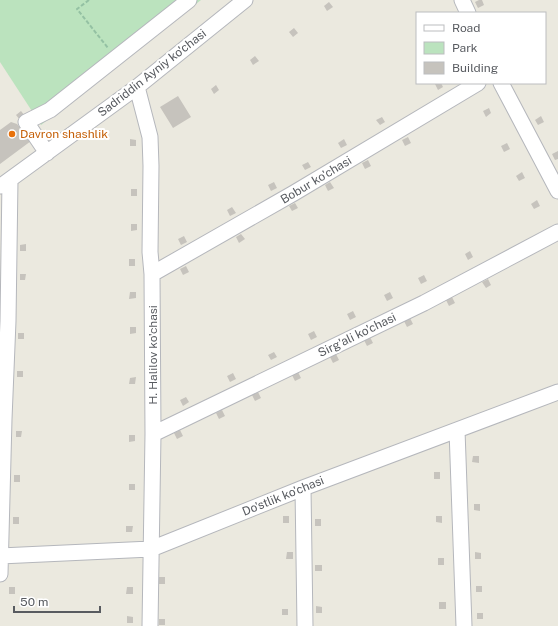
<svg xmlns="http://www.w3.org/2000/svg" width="558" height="626" font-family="'Public Sans',sans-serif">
<rect width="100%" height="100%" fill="#ebe9df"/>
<!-- green -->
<path fill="#bbe3be" d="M0,0H201L41,125L0,62Z"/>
<!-- building -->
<path fill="#c6c3bd" d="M479,0H482L484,5L478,8L475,2Z
M329,2L333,7L327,11L324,6Z
M294,28L298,33L293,37L289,32Z
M255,56L259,61L253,65L250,60Z
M437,83H441L443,87L438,90L435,84Z
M216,85L219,90L214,94L211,89Z
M178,96L191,117L173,128L160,107Z
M489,108L491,113L486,117L483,111Z
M21,111L25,116L20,120L16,115Z
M541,116L544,122L538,125L535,120Z
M382,117L385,122L380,125L376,120Z
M11,122L17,124L31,141L0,164V130Z
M408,137L411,143L405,146L402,140Z
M130,139L136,140V146H130Z
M344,139L347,145L341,148L338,143Z
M507,143L510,149L504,152L501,146Z
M558,151V159L555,160L552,154Z
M368,160L371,166L365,169L362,163Z
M308,162L311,167L305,170L302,165Z
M522,172L525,178L519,181L516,176Z
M274,182L277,188L271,191L268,185Z
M330,182L334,188L328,191L325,185Z
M131,189H137V196H131Z
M537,200L540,206L534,209L531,204Z
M295,203L298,208L292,211L289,206Z
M232,207L236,213L230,216L227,210Z
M131,224H137V230L131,231Z
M241,234L245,239L239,243L236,237Z
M184,236L187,242L181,245L178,239Z
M26,244V251H20V245Z
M470,251L473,257L468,260L465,254Z
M129,259H135V266H129Z
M186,266L189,272L183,275L180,269Z
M20,274H26L25,280H20Z
M424,275L427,281L421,284L418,278Z
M488,279L491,285L486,288L482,282Z
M130,292H136V298L129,299Z
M390,292L393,298L387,301L384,295Z
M452,297L455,303L449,306L446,300Z
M353,311L356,317L350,320L347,314Z
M410,318L413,324L407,327L404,321Z
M130,327H136V333L130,334Z
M314,331L317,337L311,340L308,334Z
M18,333H24V339H18Z
M370,337L373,343L367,346L364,340Z
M274,352L277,357L271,360L268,355Z
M336,354L339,360L333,363L330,357Z
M17,371H23V377H17Z
M298,372L301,378L295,381L292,375Z
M233,373L236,379L230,382L227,376Z
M136,377L135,384H129L130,378Z
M258,392L261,398L255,401L252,395Z
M186,397L189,402L183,406L180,400Z
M222,410L225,416L219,419L216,413Z
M180,430L183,436L177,439L174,433Z
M16,431H22L21,437H16Z
M129,435H135V441L129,442Z
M473,456H479V463L472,462Z
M434,472H440V479H434Z
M14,475H20V482H14Z
M129,484H135V490H129Z
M474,504H480V511L474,510Z
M283,516H289V523H283Z
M436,516H442V523L436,522Z
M13,517H19V524H13Z
M315,519H321V526H315Z
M126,526H133L132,532H126Z
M287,552H293V559H286Z
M475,552L481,553V559H475Z
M438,558H444V565H438Z
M315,565H322V571H315Z
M159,577H165V584H159Z
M476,586H482V592H476Z
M9,587H15V594H9Z
M127,587H133V594H126Z
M439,602H446V609H439Z
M316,606L322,607V613H316Z
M282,609H288V615H282Z
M477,613H483V619H477Z
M127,616L133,617V623H127Z
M159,619H165V625H159Z"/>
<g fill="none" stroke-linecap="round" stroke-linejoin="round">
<!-- minor casing -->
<g stroke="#b5b7bc" stroke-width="17">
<path id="minor" d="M462,0L468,13
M501,83L558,191
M137,87L150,137L151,166L150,252L152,274L153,434L150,626
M47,153L26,122L50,110L189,0
M1,186L137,87L245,0
M152,274L294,193L478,83
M457,430L464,626
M153,434L424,303L558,232
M303,488L305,626
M0,556L151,549L303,488L558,392
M0,574L4,419L8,321L10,180"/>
</g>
<!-- path -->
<path stroke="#94c1a3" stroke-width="2" stroke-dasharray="4 2" stroke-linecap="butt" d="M89,0L77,9L108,48"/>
<!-- minor -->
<use href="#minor" stroke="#fff" stroke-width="15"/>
</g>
<!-- markers -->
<circle fill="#e8710a" stroke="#fff" stroke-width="1.5" cx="12" cy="134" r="4"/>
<g text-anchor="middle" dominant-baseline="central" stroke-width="4" stroke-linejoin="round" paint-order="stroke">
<!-- street labels -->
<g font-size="12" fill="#585b60" stroke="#fff">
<text transform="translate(152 73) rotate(-38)">Sadriddin Ayniy ko'chasi</text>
<text transform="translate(316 180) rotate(-31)">Bobur ko'chasi</text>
<text transform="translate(357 335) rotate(-26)">Sirg'ali ko'chasi</text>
<text transform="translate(153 355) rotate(-90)">H. Halilov ko'chasi</text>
<text transform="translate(283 496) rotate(-22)">Do'stlik ko'chasi</text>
</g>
<!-- food labels -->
<g font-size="12" fill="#c56008" stroke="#fff" text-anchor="start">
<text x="20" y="134">Davron shashlik</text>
</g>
</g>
<!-- legend -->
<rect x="416" y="12" width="130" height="72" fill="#ffffff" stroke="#bcbdbf"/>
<rect x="424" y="25" width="20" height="6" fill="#ffffff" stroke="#bcbdbf"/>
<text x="452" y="32" font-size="12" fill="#585b60">Road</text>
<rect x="424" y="42" width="20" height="12" fill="#bbe3be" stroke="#bcbdbf"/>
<text x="452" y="52" font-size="12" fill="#585b60">Park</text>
<rect x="424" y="62" width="20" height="12" fill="#c6c3bd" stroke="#bcbdbf"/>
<text x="452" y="72" font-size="12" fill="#585b60">Building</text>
<!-- scale -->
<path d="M14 606v6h86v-6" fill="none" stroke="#585b60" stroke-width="2"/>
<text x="20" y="606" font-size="12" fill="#585b60" stroke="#ffffff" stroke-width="3" paint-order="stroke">50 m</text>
</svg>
